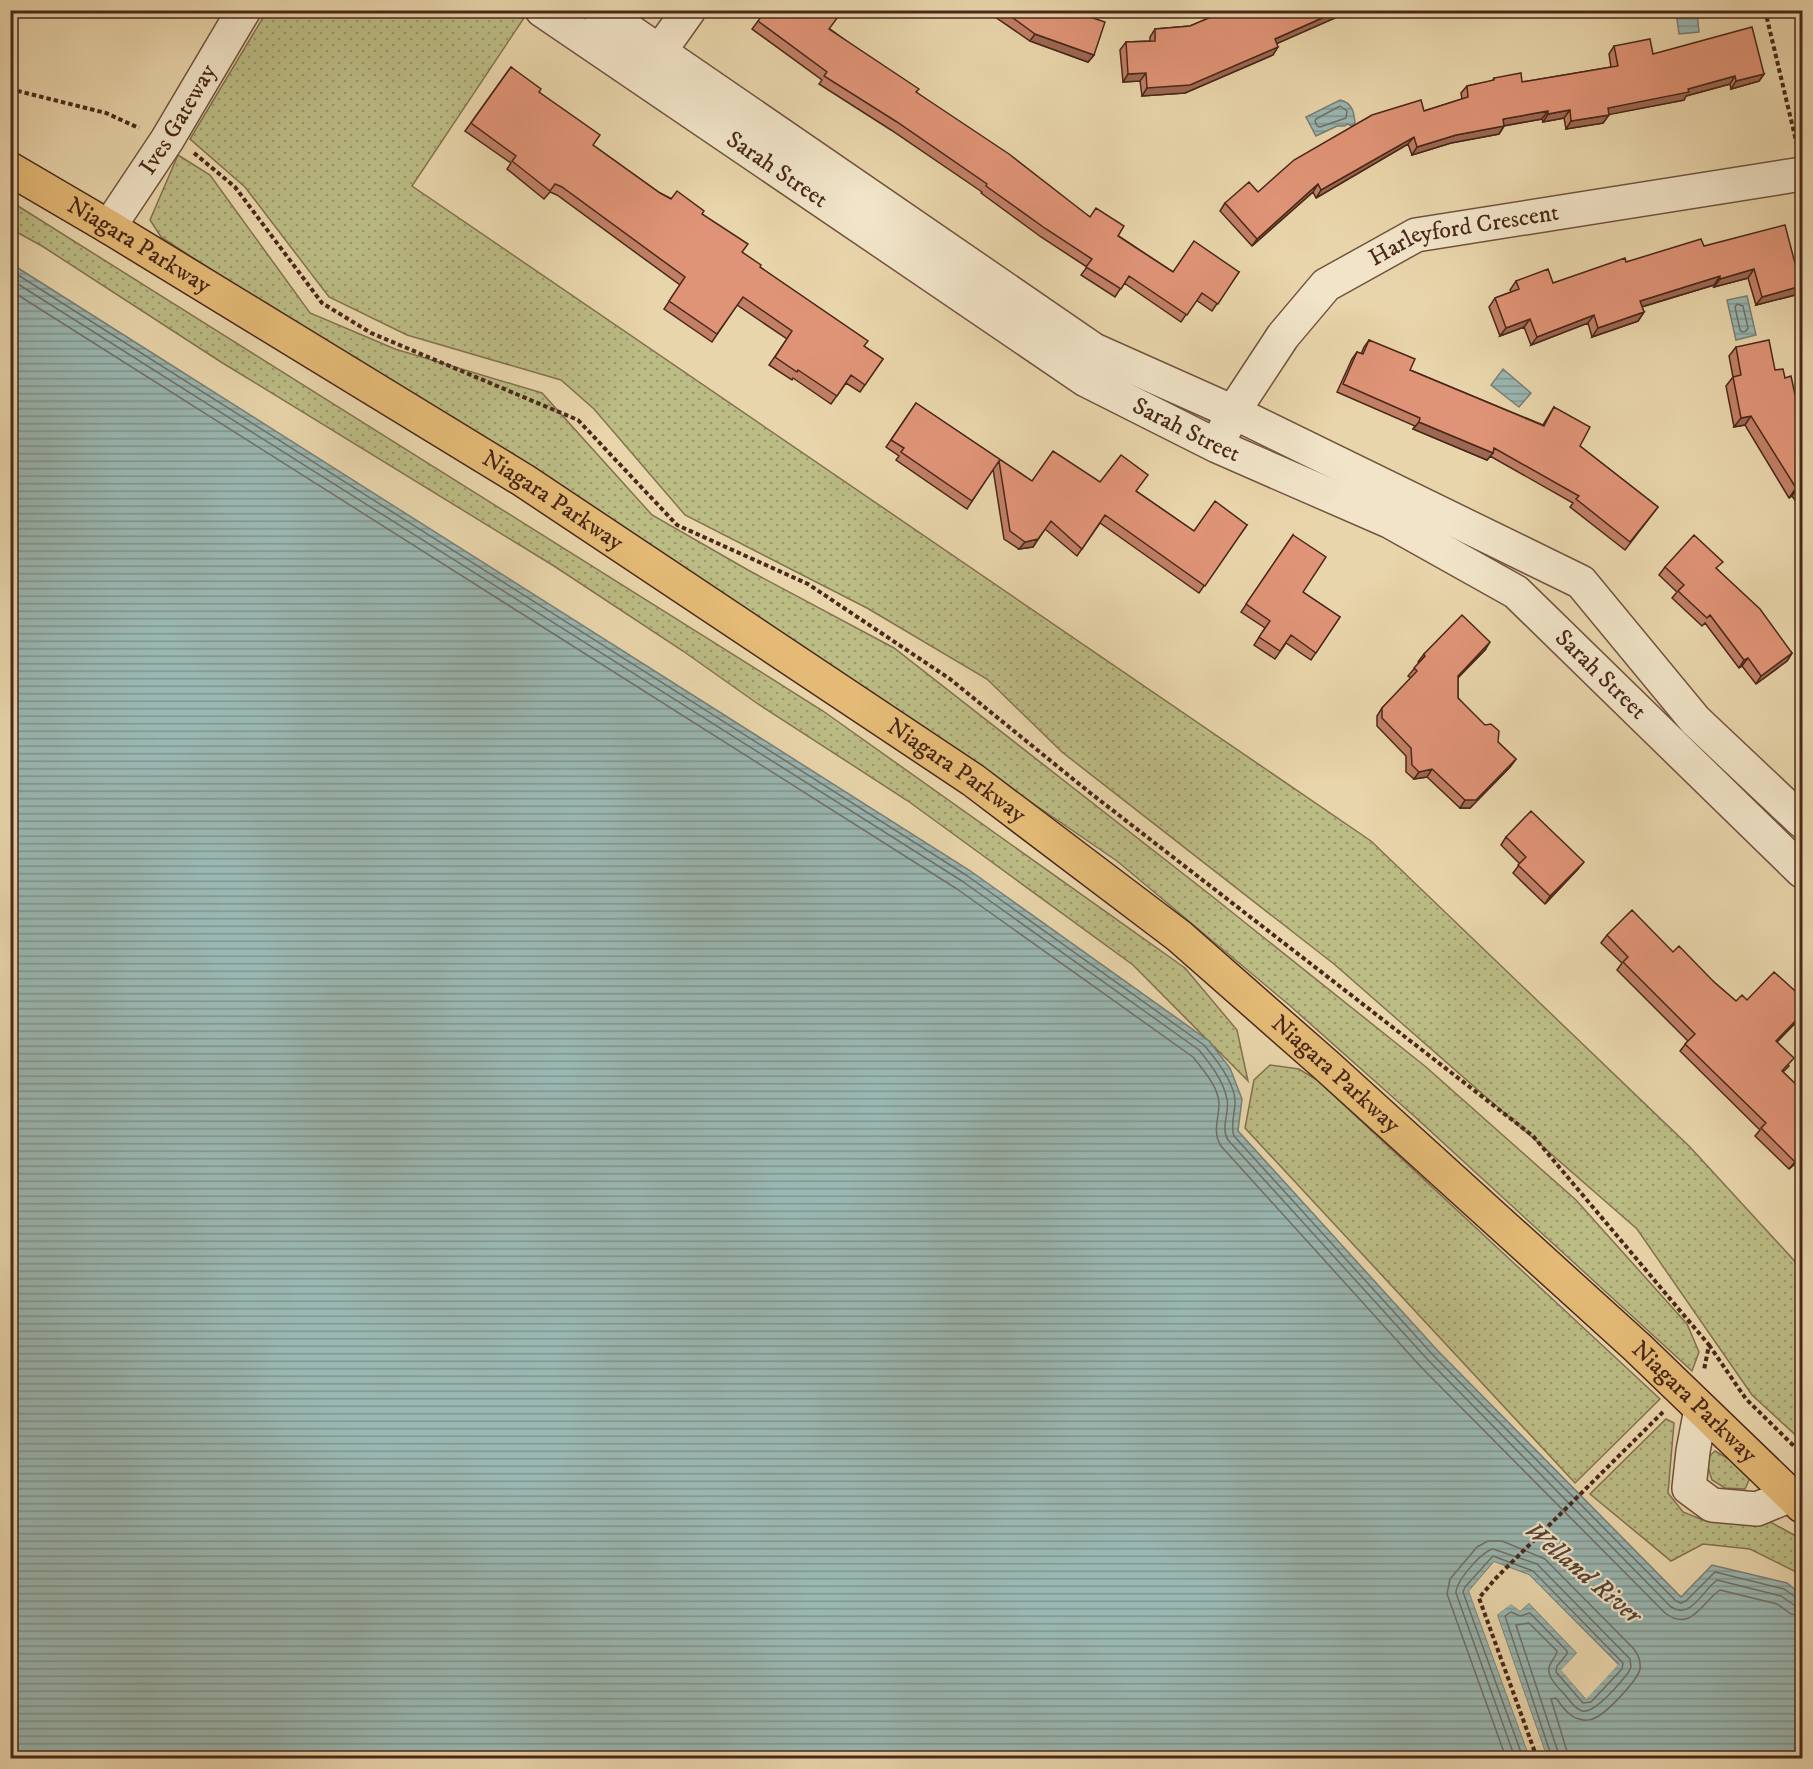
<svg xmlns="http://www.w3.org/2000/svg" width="1813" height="1769" font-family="'IM FELL DW Pica',serif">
<defs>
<pattern id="grass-dots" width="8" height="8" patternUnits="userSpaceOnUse" patternTransform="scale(1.5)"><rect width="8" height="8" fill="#bcbc85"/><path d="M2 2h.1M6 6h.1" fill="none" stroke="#9b996c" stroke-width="1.8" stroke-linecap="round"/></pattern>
<pattern id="water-rules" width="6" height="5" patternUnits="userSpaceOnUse" patternTransform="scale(1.5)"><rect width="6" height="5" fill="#9ab7b2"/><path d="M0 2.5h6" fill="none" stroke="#809590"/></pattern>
</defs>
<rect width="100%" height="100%" fill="#e9d5ab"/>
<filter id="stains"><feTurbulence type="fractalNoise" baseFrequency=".00333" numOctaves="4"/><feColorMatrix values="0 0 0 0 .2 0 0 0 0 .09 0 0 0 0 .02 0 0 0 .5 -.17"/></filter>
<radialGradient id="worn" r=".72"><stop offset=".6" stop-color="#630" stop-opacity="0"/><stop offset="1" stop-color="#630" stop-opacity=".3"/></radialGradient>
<!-- grass -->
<path fill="url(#grass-dots)" stroke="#837250" stroke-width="1.5" d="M520,10L526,15L412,186L1371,841L1690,1147L1802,1269V1441L1752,1395L1637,1229L1334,964L1062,752L987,679L867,608L685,515L594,409L561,380L407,335L329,297L245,187L190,139L267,11Z
M178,155L210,175L310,313L395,349L542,393L652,515L748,570L894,648L1213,897L1426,1067L1576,1200L1687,1324L1699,1352L1692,1371L1414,1116L1288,1004L1117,861L864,688L430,412L161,237L150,220Z
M10,201L823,711L1185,968L1237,1030L1248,1081L1133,965L908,801L758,704L683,651L554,566L221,362L42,246L11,229Z
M1270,1065L1299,1069L1317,1080L1660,1399L1575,1483L1245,1128L1254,1080Z
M1666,1419L1674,1423L1668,1493L1683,1512L1703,1520L1763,1518L1794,1535L1802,1541V1575L1750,1549L1703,1544L1671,1561L1590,1494Z
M1715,1451L1734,1462L1750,1478L1745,1489L1725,1488L1712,1480C1708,1468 1704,1459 1715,1451Z"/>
<!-- water -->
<path fill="url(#water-rules)" stroke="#7a7e75" stroke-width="1.5" d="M1676,11H1697L1699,32L1679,34Z
M1340,100C1353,103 1354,113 1355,123L1352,126L1347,124L1345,126H1337L1316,136L1306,117Z
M10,263L969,870L1209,1041L1230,1068L1242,1099L1238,1131L1438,1351L1681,1597L1712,1565L1787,1583L1802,1595V1758H1547L1497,1615L1511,1603L1520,1611L1529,1603L1577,1653L1562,1670L1585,1698L1618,1664L1529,1575L1494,1562L1469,1591L1530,1758H11Z
M1747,296L1756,335L1736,340L1727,300Z
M1503,369L1531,393L1519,407L1491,385Z"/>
<!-- pier -->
<path fill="#e9d5ab" d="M1494,1562L1529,1575L1618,1665L1586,1699L1561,1670L1577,1653L1529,1603L1520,1611L1511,1604L1497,1615L1547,1758H1544L1494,1613L1510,1601L1520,1607L1527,1600H1531L1580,1651L1579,1655L1565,1670L1586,1694L1614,1665L1528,1578L1495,1565L1472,1592L1533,1758H1530L1469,1591Z"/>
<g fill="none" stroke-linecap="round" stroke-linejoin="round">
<!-- shore -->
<path stroke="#727066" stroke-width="1.5" d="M1340,106L1347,111L1346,118L1320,127L1317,126L1315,121L1316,119Z
M10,270L966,875L1204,1045C1216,1059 1236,1084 1235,1103C1235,1113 1230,1126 1234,1136L1433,1355L1676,1601L1681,1603L1686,1601L1715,1572L1784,1589L1797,1598L1802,1599
M10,279L962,881L1199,1050C1211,1065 1223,1080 1227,1099C1230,1113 1220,1127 1228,1140L1428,1360L1671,1607C1691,1620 1703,1590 1717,1580L1781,1596L1794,1605L1802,1607
M10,290L957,889L1193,1057C1203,1070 1218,1086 1219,1103C1219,1119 1212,1132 1221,1146L1421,1367L1665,1613C1691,1633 1702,1602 1720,1590L1777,1604L1791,1614L1802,1616
M1737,304L1743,306L1748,328L1746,331L1742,332L1740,330L1735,307Z
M1506,1758L1447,1594L1450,1579L1477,1547L1488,1541H1502L1545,1559L1633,1648C1638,1654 1641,1661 1640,1669C1638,1680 1608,1711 1597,1717C1592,1720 1585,1721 1579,1719C1569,1717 1562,1706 1556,1698L1551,1699L1569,1758
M1515,1758L1456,1593C1456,1581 1481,1552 1493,1549L1537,1564L1630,1659L1631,1667L1628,1673C1620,1683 1595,1714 1582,1711C1575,1709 1570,1701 1565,1695C1560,1689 1550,1681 1549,1672C1547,1663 1556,1659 1557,1651L1529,1623L1516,1625L1560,1758
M1523,1758L1463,1592L1465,1587L1493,1556L1533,1571L1623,1663L1622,1669L1591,1702L1583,1703L1556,1672L1557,1666L1567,1654V1651L1530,1613L1520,1616L1511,1612L1505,1616L1552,1758"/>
<!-- minor casing -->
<g stroke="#72533e" stroke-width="36">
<g id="minor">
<path id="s1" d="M542,10L1086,380L1217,446L1391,522L1516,592L1802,871"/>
<path d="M599,10L1094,350L1233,412L1581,582L1695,720L1802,821"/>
<path d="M647,69L689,10"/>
<path id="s2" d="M109,227L167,140L244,10"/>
<path id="s3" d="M1224,431L1233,412L1283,336L1326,285L1416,235L1802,174"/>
<path d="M1701,1409L1693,1451L1689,1488L1712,1505L1757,1509L1791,1495"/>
</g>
</g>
<!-- major casing -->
<g stroke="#4a281a" stroke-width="36">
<g id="major">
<path id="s4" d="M10,169L109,227L523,480L973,780L1179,936L1327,1066L1638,1348L1802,1506"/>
</g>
</g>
<!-- path -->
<path stroke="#4a281a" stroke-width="4" stroke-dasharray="4.5 3" stroke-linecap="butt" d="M1765,10L1797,145
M10,89L106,113L139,128
M194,153L235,187L322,303L371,333L578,420L677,525L808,584L950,679L1089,792L1533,1136L1709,1345L1704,1370
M1709,1345L1746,1399L1802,1454
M1537,1758L1479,1598L1496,1578L1663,1412"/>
<!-- minor -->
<use href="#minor" stroke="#f1e4c8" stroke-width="33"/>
<!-- major -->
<use href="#major" stroke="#e4ba76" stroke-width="33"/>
</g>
<!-- wall -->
<path fill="#c17f66" stroke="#4a281a" stroke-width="1.5" d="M985,10H1086L1084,15L1094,55L1088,62L1030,41Z
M1222,10H1353L1277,43L1273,55L1185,93L1142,96L1140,81L1123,82L1120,50L1126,42L1150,41V37L1155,29L1190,26L1219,14Z
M758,21L830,29L916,92L1090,217L1173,272H1239L1212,311L1196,300L1181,322L1124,283L1115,297L1081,275L1087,267L1041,237L981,193L982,192L891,130L819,84L822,80L752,29Z
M1614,46L1653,54L1764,74L1759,81L1731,89L1730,84L1686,96L1684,100L1609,114L1603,123L1566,129L1564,118L1543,122L1542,119L1504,126L1499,134L1451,143L1412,155L1408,144L1316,198L1313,192L1252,246L1220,211L1225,203L1258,192L1424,111L1462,99L1461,93L1467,86L1492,81L1494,78L1522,82L1611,67L1609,54Z
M511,67L539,92L593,145L660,193L702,214L742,252L760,267L864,346L883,359L860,392L846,383L831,404L793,378L792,380L769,365L787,339L737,305L712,342L664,309L680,285L557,195L550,192L544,199L507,169L511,163L465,131Z
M1704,246L1801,286L1795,295L1756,305L1748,278L1714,287V285L1642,307L1644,312L1638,321L1592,337L1588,323L1531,345L1524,327L1500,336L1489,307L1495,298L1511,292L1510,290L1516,281L1553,283L1626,262Z
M1369,340L1410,370L1543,425L1554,407L1580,446L1658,507L1625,550L1570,507L1573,503L1490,456L1487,460L1413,429L1415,426L1337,392L1352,359L1357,352L1361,354L1364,347Z
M1736,347L1785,378L1803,410V511L1792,496L1789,498L1745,425L1734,427L1726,386L1733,377L1729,356Z
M916,403L1032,481L1100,482L1136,491L1194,531L1247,525L1199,593L1100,523L1077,556L1045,529L1033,547L1019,549L1004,539L993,469L967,509L896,460L899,456L886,447Z
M1293,535L1303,592L1340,617L1311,660L1286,643L1275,659L1254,645L1265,628L1241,612Z
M1665,567L1717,569L1792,653L1787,661L1756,684L1742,666L1739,668L1705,623L1702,626L1672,598L1677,592L1659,575Z
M1485,650L1458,678V698L1498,742L1516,759L1510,767L1470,808H1460L1427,777L1414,779L1406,772V756L1377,726V716L1382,708L1411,678L1408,676L1419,663L1418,662L1424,654Z
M1506,837L1578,869L1545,904L1513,873L1520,864L1501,845Z
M1607,935L1673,952L1714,982L1736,1001L1747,1000L1803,1015L1777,1042L1789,1066L1783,1072L1803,1091V1168L1797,1162L1789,1169L1755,1136L1760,1130L1680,1051L1688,1041L1617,970L1622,963L1601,943Z"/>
<!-- shaded-wall -->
<path fill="#9d6853" stroke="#4a281a" stroke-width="1.5" d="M1340,10H1353L1269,47L1275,39Z
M1035,34L1094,55L1088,62L1030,41Z
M1278,47L1273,55L1185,93L1142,96L1147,88Z
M1146,73L1140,81L1123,82L1128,74Z
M1764,74L1759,81L1731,89L1736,81Z
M1735,76L1730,84L1686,96L1684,100L1602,116L1608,108L1688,89Z
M1570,110L1564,118L1543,122L1548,114Z
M1548,111L1542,119L1497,127L1503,119Z
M1609,115L1603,123L1566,129L1571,121Z
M1504,126L1499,134L1451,143L1412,155L1417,147L1456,135Z
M1414,137L1408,144L1316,198L1321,190Z
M1318,184L1313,192L1252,246L1257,239Z
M1754,269L1748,278L1714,287L1720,279Z
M1720,276L1714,285L1634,309L1640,301Z
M1801,286L1795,295L1756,305L1762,297Z
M1644,312L1638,321L1592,337L1598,328Z
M1594,315L1588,323L1531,345L1537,337Z
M1530,319L1524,327L1500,336L1506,328Z
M1751,416L1745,425L1734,427L1741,418Z
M1419,422L1493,453L1487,460L1413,429Z
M1799,487L1792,496L1789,498L1796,488Z
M1038,539L1033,547L1019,549L1025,542Z
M1490,642L1485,650L1452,683L1458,676Z
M1792,653L1787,661L1756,684L1761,676Z
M1748,658L1742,666L1739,668L1744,660Z
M1516,759L1510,767L1470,808H1460L1465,800Z
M1432,769L1427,777L1414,779L1419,772Z
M1584,862L1578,869L1545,904L1550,896Z
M1803,1013V1015L1770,1049L1776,1041Z
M1802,1154L1797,1162L1789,1169L1795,1162Z"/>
<!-- building -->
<path fill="#e09477" stroke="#4a281a" stroke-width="1.5" d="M766,10H843L829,29L919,89L916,92L1009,154L1090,217L1096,208L1124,226L1118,236L1173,272L1194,241L1239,272L1218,304L1202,293L1187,315L1129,276L1121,289L1086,267L1092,259L1046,229L986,186L987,184L897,122L824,76L827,72L758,21Z
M1002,10H1086L1084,15L1105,22L1094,55L1035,34Z
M1225,10H1340L1275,39L1278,47L1190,85L1147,88L1146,73L1128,74L1126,42L1155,41V29L1190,26L1225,11Z
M1752,27L1764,74L1736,81L1735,76L1688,89L1689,92L1608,108L1609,115L1571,121L1570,110L1548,114V111L1503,119L1504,126L1456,135L1417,147L1414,137L1321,190L1318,184L1257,239L1225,203L1249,182L1258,192L1294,160L1372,115L1421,100L1424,111L1468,97L1467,86L1494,80V78L1521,73L1522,82L1618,66L1614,46L1650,39L1653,54Z
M511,67L541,89L539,92L600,135L593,145L660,193L671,199L677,191L704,211L702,214L748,244L742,252L761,265L760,267L868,341L864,346L883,359L865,385L851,375L837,396L798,370L797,372L775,357L792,331L743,297L717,334L669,301L685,277L562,187L555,184L550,191L512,161L516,156L471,123Z
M1785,225L1801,286L1762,297L1754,269L1720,279V276L1640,301L1644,312L1598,328L1594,315L1537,337L1530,319L1506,328L1495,298L1519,289L1516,281L1548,269L1553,283L1625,258L1626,262L1701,239L1704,246Z
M1369,340L1415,359L1410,370L1544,426L1554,407L1590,427L1580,446L1658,507L1630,542L1576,499L1579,496L1494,448L1493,453L1419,422L1420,418L1343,384L1357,352L1363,354Z
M1769,340L1775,370L1783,369L1785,378L1791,376L1796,399L1803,410V492L1799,487L1796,488L1751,416L1741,418L1733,377L1741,375L1736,347Z
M916,403L1032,481L1053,451L1100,482L1121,455L1148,475L1136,491L1194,531L1215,501L1247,525L1205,586L1105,515L1082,549L1051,521L1038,539L1025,542L1010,531L999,461L972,501L901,452L904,448L891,440Z
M1293,535L1326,557L1303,592L1340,617L1316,653L1291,635L1280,651L1259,637L1270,621L1246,604Z
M1694,535L1723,562L1716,568L1760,609L1792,653L1761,676L1748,658L1744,660L1710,615L1707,618L1678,591L1684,585L1665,567Z
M1462,615L1490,642L1458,676V698L1485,725L1491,724L1499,731L1498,742L1516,759L1476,800H1465L1432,769L1419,772L1412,765L1411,748L1382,718V708L1417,671L1414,668L1425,656L1424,654Z
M1531,811L1584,862L1550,896L1518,865L1526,857L1506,837Z
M1632,910L1673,952L1679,946L1714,982L1736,1001L1742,995L1747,1000L1774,972L1803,998V1013L1776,1041L1794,1058L1782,1071L1803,1091V1155L1802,1154L1795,1162L1761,1128L1766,1123L1685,1044L1695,1034L1623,962L1628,957L1607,935Z"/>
<g text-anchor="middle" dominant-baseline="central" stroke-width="4.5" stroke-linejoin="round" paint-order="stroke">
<!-- street labels -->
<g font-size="24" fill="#4a281a" stroke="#f1e4c8">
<text stroke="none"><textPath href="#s2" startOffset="128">Ives Gateway</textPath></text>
<text stroke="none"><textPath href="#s1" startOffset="284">Sarah Street</textPath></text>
<text stroke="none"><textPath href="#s3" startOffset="328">Harleyford Crescent</textPath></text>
<text stroke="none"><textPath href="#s4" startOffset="150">Niagara Parkway</textPath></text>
<text stroke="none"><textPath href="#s1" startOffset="770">Sarah Street</textPath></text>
<text stroke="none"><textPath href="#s4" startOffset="636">Niagara Parkway</textPath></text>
<text stroke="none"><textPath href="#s1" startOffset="1256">Sarah Street</textPath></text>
<text stroke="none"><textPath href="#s4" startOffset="1122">Niagara Parkway</textPath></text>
<text stroke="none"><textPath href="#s4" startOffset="1608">Niagara Parkway</textPath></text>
<text stroke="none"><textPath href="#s4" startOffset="2094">Niagara Parkway</textPath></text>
</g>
<!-- water labels -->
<g font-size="26" font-style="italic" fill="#5a4538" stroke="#f1e4c8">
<text transform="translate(1583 1573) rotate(40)">Welland River</text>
</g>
</g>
<!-- margin -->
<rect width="1813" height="1769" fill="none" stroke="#e9d5ab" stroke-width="36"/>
<rect x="12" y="12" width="1789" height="1745" fill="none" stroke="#4a281a" stroke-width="3"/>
<rect x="18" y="18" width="1777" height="1733" fill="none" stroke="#4a281a" stroke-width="1.5"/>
<rect width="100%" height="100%" filter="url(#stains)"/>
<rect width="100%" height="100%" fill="url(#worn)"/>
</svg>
